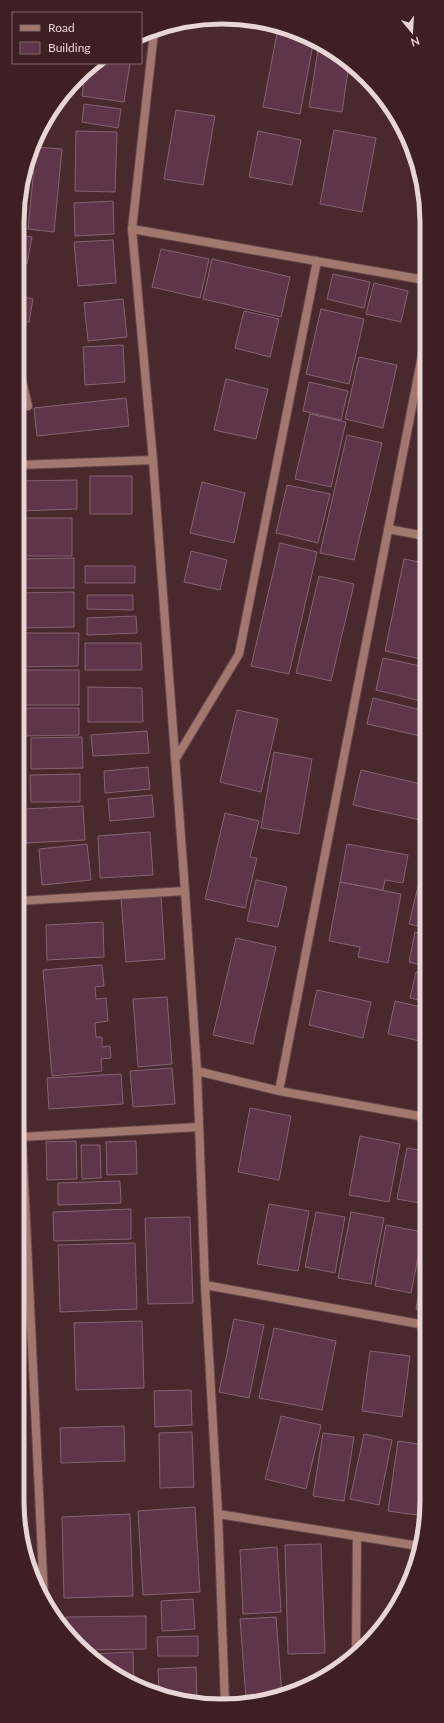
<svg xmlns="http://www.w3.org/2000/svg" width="444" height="1723" font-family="Lato,sans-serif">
<rect width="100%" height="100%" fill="#49292d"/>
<!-- building -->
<path fill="#5e3549" stroke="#856373" d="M278,28L314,39L300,114L263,107Z
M319,43L349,64L342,112L309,107Z
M94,63H130L124,102L82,96L85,73Z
M84,104L121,109L118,128L82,122Z
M176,110L215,116L203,185L164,179Z
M334,130L376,138L362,212L320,204Z
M76,131L117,132L115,192L75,191Z
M258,131L301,140L292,185L249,177Z
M36,147L62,149L54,232L28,229Z
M113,201L114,234L75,236L74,203Z
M19,235L32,237L27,264L19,263Z
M113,240L116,283L78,286L74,242Z
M161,249L209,259L200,298L152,287Z
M212,259L290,277L281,317L203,299Z
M19,266L25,267L20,295L19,294Z
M333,274L370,282L364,308L327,299Z
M374,283L408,291L401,322L366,314Z
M19,296L33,299L29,322L19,321Z
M123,299L127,337L88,341L84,303Z
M321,309L364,319L349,384L306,374Z
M244,311L279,319L270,357L235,348Z
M123,345L125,382L85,385L83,347Z
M359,357L397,365L383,428L345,419Z
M226,379L268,389L256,439L214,430Z
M309,382L348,391L341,420L303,411Z
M126,398L129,426L37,436L34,408Z
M310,414L346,422L331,487L295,479Z
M347,435L382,443L354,560L320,553Z
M90,476H132V514H90Z
M77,480V509L18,511V481Z
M202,482L245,493L234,543L190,533Z
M287,485L330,494L318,543L276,533Z
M18,518H72V556H18Z
M280,543L317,552L289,674L251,666Z
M191,551L227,560L220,590L184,582Z
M74,558V588H18V559Z
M404,559L425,563V660L385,651Z
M85,566H135V583H85Z
M319,576L354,584L331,681L296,673Z
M74,592V627L18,628V593Z
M87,595H133V610L87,609Z
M136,616L137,633L87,635V618Z
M21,633H79L78,666L21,667Z
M85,643H141L142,670H85Z
M383,658L425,667V702L376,690Z
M19,670H79V705H19Z
M88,687L142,688L143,722H88Z
M373,698L425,711V737L367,724Z
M21,708H79V735L22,736Z
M237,710L278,719L261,792L220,782Z
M147,731L149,753L93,756L91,735Z
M82,737L83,768L31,769V738Z
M274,752L312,759L299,834L261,828Z
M148,767L150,789L105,793L104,771Z
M361,770L425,785V800L420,820L353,805Z
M80,774V802H31L30,775Z
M152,795L154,817L110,821L108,799Z
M83,806L85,840L26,843L25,809Z
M225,813L259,821L250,857L257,858L245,908L205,899Z
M150,832L153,875L100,878L98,836Z
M87,844L91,880L42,885L39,849Z
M347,844L408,855L403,883L385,880L383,890L340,882Z
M425,857V928L409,924Z
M256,880L287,887L278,927L247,921Z
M340,882L401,894L388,963L358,957L360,947L329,941Z
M161,896L165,959L126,962L121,899Z
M103,922L104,957L47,960L46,925Z
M415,932L425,935V966L409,962Z
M236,938L276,947L253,1044L213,1035Z
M102,965L104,986L95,987L96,999L106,998L108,1021L95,1023L96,1037H102V1047L110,1046L111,1058L101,1059L102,1071L52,1076L43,970Z
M416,972L425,974V1001L410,998Z
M317,990L371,1002L363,1038L309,1025Z
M167,997L172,1064L138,1067L133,999Z
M395,1001L425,1008V1042L388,1034Z
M172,1068L175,1104L133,1107L130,1071Z
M121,1074L123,1104L49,1109L47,1078Z
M250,1108L291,1116L279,1180L238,1172Z
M360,1136L400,1144L389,1202L349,1195Z
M76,1141L77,1179L47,1180L46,1142Z
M136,1141L137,1174L107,1175L106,1142Z
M81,1145H100L101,1178L82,1179Z
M407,1148L425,1151V1204L397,1199Z
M120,1181L121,1203L58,1205V1183Z
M269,1204L309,1211L298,1271L257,1264Z
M131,1209V1239L54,1241L53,1212Z
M316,1212L345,1217L335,1273L305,1267Z
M351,1212L384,1218L371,1284L338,1278Z
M190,1217L193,1303L148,1304L145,1218Z
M386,1225L423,1232L411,1293L375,1286Z
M135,1243L137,1309L60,1312L58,1245Z
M425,1260V1311L416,1309Z
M234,1319L264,1325L249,1398L219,1392Z
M142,1321L144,1388L76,1390L74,1323Z
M274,1328L336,1341L322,1410L259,1398Z
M370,1351L410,1356L402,1417L362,1411Z
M191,1390L192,1425L155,1427L154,1391Z
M281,1416L321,1425L306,1489L265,1479Z
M124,1426L125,1461L61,1463L60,1428Z
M192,1432L194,1487L160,1488L159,1433Z
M323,1433L354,1437L344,1501L313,1496Z
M364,1434L392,1440L379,1505L350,1499Z
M398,1441L425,1445V1460L417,1515L388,1511Z
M425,1492V1525L421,1524Z
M195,1507L200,1592L143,1595L138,1511Z
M130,1514L133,1596L64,1598L62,1517Z
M321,1544L325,1653L288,1654L285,1545Z
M277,1547L281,1612L243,1614L240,1550Z
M193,1599L195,1629L162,1631L161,1601Z
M146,1616V1649L85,1650L68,1636L66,1633V1617Z
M276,1617L282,1695L246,1698L240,1619Z
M198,1636V1656H158L157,1637Z
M133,1652L134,1686L91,1654Z
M196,1667L197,1703L159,1692L158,1669Z"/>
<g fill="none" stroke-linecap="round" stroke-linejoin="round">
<!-- minor casing -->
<g stroke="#66484b" stroke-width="10">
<path id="minor" d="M154,32L132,229L153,460L185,891L197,1071L205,1285L218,1514L225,1704
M132,229L425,280
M19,374L22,381L28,406
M18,465L153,460
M388,529L425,536
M175,760L239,654L317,261
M18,901L185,891
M18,1054L44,1597
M197,1071L279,1091L425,1117
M279,1091L425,340
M21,1137L199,1127
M205,1285L425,1325
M218,1514L419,1546
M356,1654L357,1536"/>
</g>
<!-- minor -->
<use href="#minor" stroke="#a2776e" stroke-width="8"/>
</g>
<!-- crop -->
<path d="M0 0H444V1723H0ZM222 24H222A198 198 0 0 1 420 222V1501A198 198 0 0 1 222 1699H222A198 198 0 0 1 24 1501V222A198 198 0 0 1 222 24Z" fill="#3e1f24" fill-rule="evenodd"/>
<path fill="none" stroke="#e9d4d6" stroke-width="5" d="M222 24H222A198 198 0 0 1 420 222V1501A198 198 0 0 1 222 1699H222A198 198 0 0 1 24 1501V222A198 198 0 0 1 222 24Z"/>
<!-- legend -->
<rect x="12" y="12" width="130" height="52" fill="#3e1f24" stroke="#82676b"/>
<rect x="20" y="25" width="20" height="6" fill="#a2776e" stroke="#82676b"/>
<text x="48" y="32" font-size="12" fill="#e9d4d6">Road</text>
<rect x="20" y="42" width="20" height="12" fill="#5e3549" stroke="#82676b"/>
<text x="48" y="52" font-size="12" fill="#e9d4d6">Building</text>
<!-- north arrow -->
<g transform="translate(412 32) rotate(162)" stroke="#3e1f24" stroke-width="3" paint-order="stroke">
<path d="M0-3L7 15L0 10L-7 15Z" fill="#e9d4d6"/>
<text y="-6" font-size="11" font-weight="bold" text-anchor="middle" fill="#e9d4d6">N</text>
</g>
</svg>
